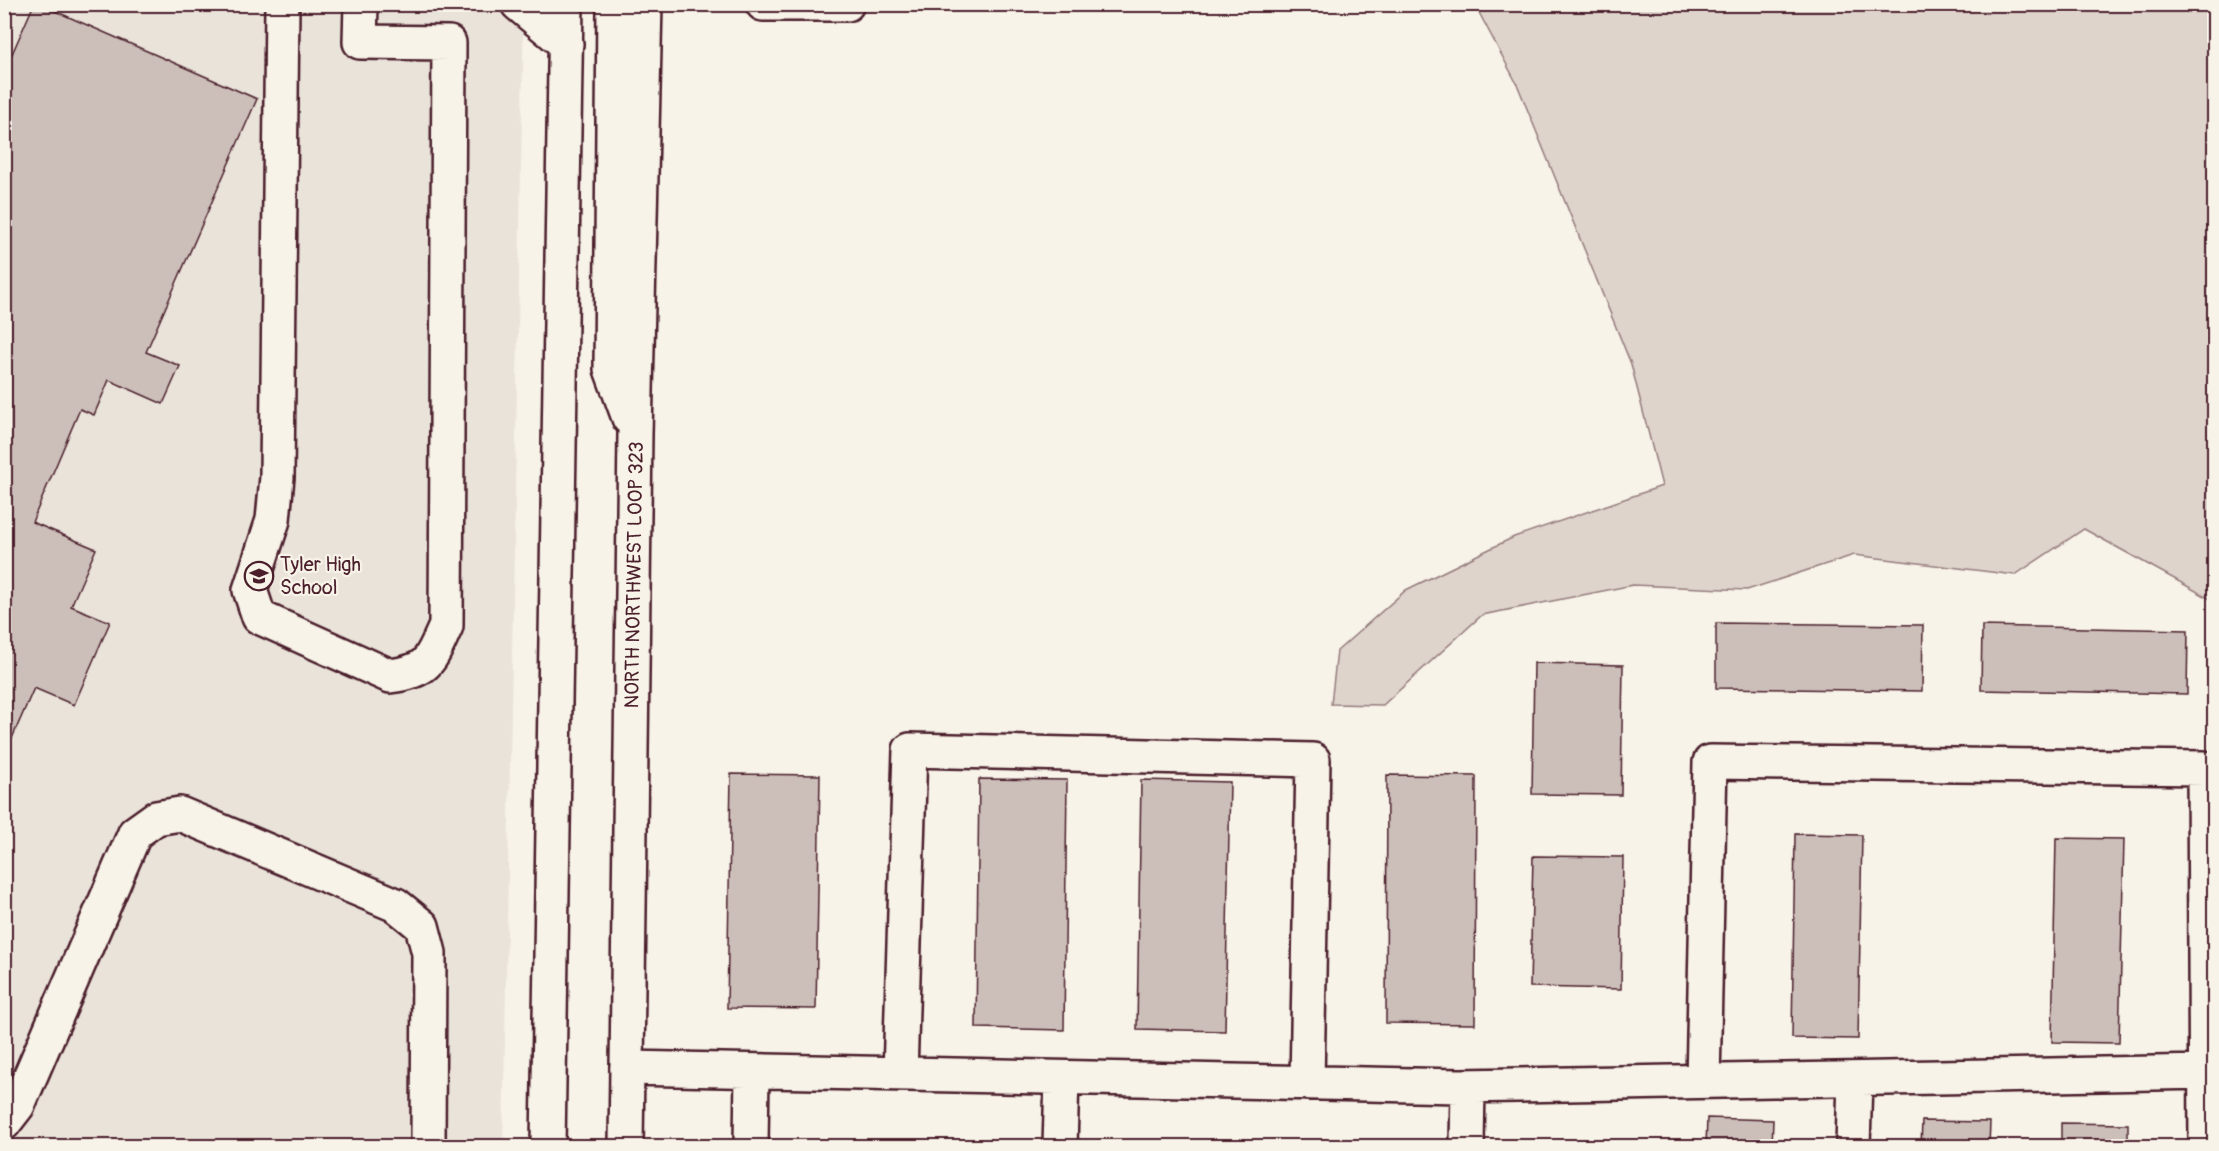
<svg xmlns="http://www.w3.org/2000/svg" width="2219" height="1151" font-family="Pangolin,sans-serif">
<rect width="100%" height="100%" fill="#f7f3e8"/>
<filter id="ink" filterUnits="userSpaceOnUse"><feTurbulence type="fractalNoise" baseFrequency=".0167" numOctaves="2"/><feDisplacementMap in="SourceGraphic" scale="12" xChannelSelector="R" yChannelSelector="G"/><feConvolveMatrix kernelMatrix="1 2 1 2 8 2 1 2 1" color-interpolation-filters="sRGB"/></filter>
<g filter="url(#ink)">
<!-- built -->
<path fill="#eae3da" d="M5,5H524L503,1146H5Z"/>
<!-- green -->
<path fill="#ded4cc" stroke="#947a7c" stroke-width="1.5" d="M1475,5H2214V601L2084,529L2015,575L1854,555L1747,590L1633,585L1482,615L1383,705L1331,704L1337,651L1406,590L1514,537L1662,486L1631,364L1517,84Z"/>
<!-- building -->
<path fill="#ccbfb9" stroke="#4a1f2b" stroke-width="1.5" d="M34,4H39L257,99L146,352L180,366L163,404L109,380L94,415L80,409L32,522L96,549L71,606L110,622L74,705L34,688L10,743L4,741V50L12,54Z
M1716,623L1923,625L1922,691L1716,688Z
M1982,626L2188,630L2187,694L1981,690Z
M1534,663L1623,665L1621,795L1532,794Z
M731,774L820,775L816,1009L727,1008Z
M1387,775L1476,776L1475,1024L1386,1023Z
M979,779L1067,780L1064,1030L976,1028Z
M1141,780L1230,782L1225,1031L1137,1029Z
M1795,834L1862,835L1858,1039L1792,1038Z
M2056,838L2124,839L2119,1043L2052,1042Z
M1533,856L1623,857L1621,989L1530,987Z
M1707,1118L1773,1120L1772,1146H1706Z
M1922,1121L1990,1122L1989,1146H1921Z
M2061,1123L2128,1124V1146H2061Z
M913,1142L993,1143V1146H913Z"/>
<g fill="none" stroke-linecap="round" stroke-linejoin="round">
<!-- minor casing -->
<g stroke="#4a1f2b" stroke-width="38">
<path id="minor" d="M282,4L277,477L273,520L250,590L259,617L390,676C430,671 430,660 446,626L449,43L360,42L361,4
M518,4L566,44
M763,4H847
M627,1068L1460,1086L2206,1072
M900,1074L910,750L1313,760L1307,1083
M1703,1081L1710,762L2204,768L2206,1146
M4,1123L18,1105L135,833L156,818L180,814L396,905L422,926L429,953L428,1146
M751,1146L752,1071
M1060,1146L1062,1078
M1467,1146L1468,1086
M1853,1146L1855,1079"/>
</g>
<!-- highway casing -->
<g stroke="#4a1f2b" stroke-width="38">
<path id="highway" d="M614,4L611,369L629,418
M548,1146L566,4
M626,1146L635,434L645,4"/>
</g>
<!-- minor -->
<use href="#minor" stroke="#f7f3e8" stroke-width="33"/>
<!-- highway -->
<use href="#highway" stroke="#f7f3e8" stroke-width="33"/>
</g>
</g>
<!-- icons -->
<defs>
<g id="school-ring" transform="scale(1.5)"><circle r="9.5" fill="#f7f3e8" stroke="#4a1f2b" stroke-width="1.5"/><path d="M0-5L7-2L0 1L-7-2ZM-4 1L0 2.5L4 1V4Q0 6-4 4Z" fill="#4a1f2b"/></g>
</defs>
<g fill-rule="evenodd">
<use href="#school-ring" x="259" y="576"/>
</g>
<g text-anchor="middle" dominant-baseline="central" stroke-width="4.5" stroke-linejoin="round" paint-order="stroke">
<!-- poi labels -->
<g font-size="20" fill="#4a1f2b" stroke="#f7f3e8" text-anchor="start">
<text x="280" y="564">Tyler High<tspan x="280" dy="23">School</tspan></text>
</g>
<!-- street labels -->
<g font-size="20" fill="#4a1f2b" stroke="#f7f3e8">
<text transform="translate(634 575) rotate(-89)">NORTH NORTHWEST LOOP 323</text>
</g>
</g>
<!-- margin -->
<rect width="2219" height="1151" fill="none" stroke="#f7f3e8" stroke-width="24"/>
<rect x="12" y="12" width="2195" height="1127" fill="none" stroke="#4a1f2b" stroke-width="2" filter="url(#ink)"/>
</svg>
